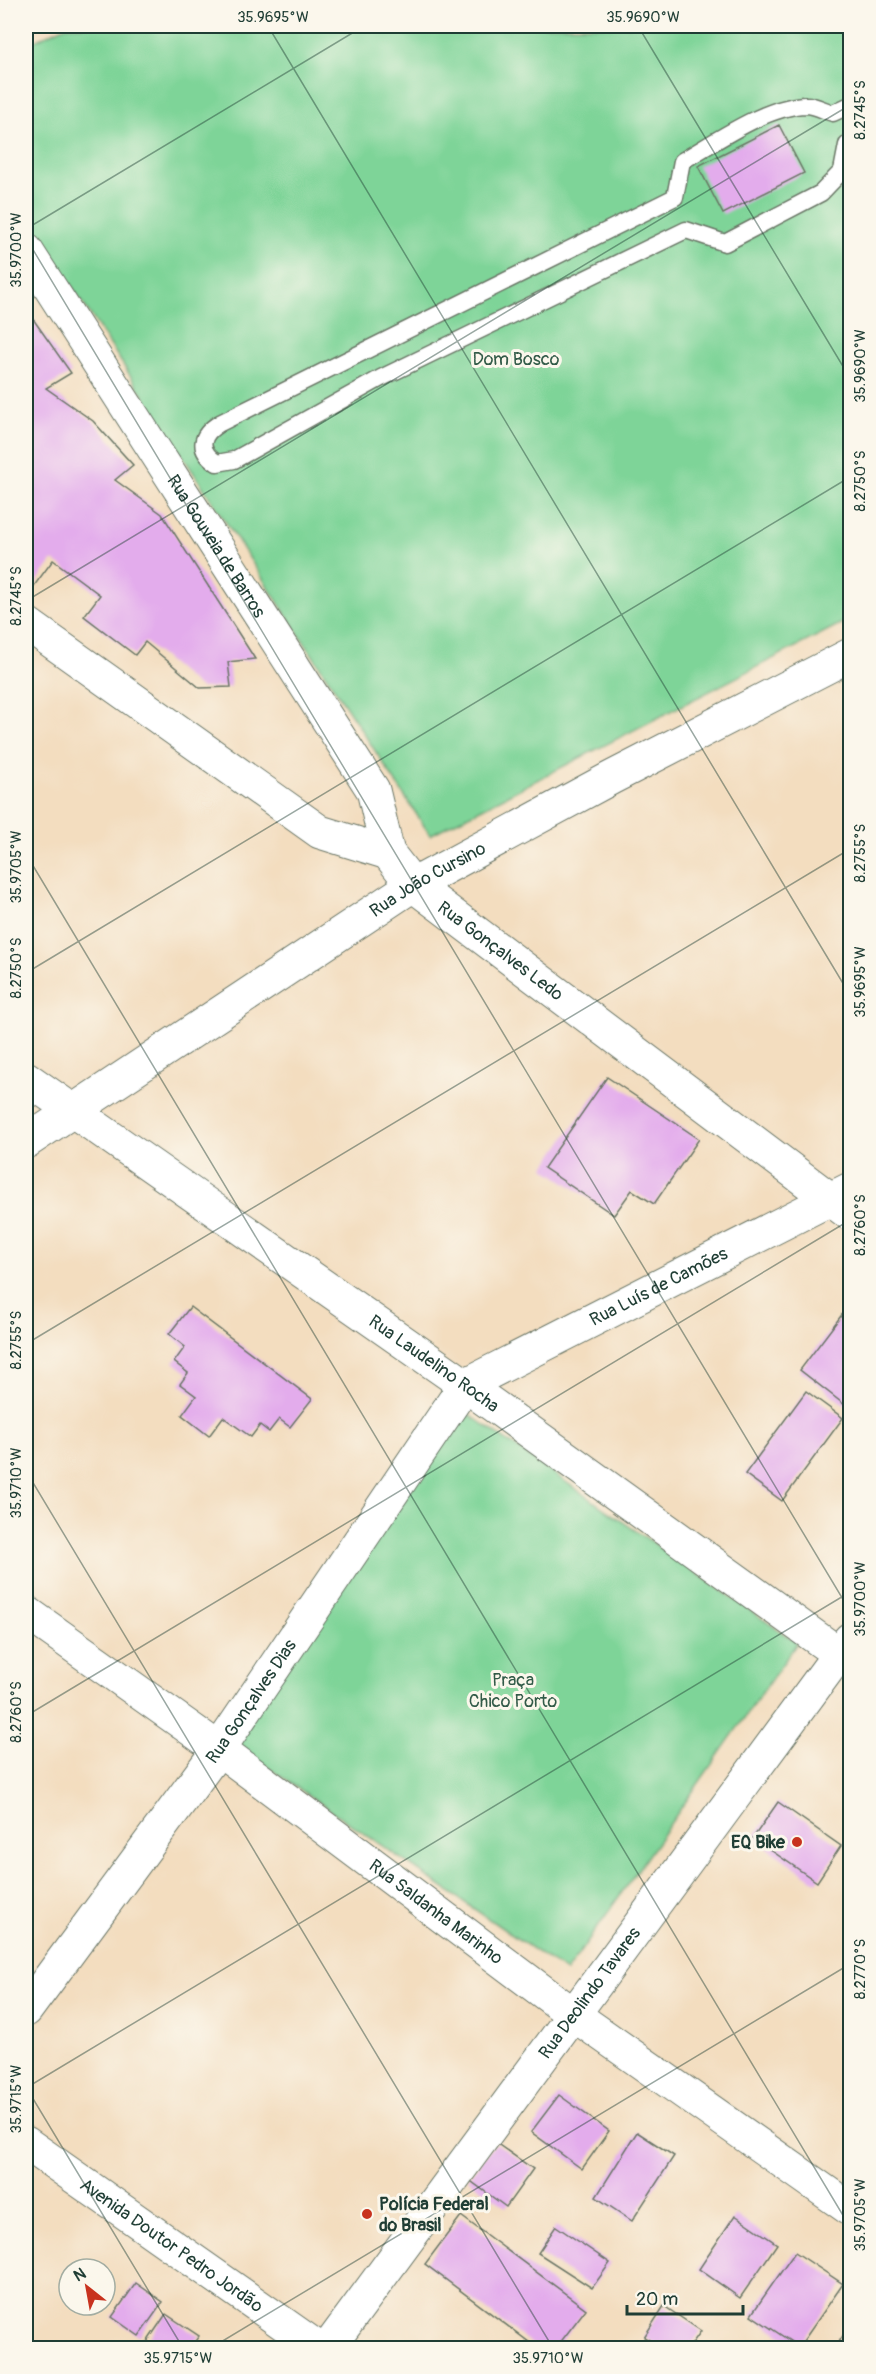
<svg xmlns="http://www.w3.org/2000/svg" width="876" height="2374" font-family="Pangolin,sans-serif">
<rect width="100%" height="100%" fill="#fbf7ec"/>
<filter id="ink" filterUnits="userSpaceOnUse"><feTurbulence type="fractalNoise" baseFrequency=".0167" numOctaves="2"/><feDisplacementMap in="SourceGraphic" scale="12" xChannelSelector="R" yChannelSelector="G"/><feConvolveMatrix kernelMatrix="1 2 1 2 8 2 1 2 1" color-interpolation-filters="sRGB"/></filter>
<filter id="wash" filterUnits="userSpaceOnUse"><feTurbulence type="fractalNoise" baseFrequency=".008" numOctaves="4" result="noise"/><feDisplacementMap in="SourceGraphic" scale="24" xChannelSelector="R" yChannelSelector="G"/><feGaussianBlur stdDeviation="1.35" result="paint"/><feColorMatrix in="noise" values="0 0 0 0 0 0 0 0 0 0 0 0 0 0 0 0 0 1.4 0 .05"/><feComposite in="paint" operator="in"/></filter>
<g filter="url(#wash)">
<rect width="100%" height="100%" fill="#f3ddbf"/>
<!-- green -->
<path fill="#7ed498" stroke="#4e8866" stroke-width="1.5" d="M66,26H850V619L430,835L26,216V45Z
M461,1409L797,1643L566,1972L231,1742Z"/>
<g id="blocks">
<!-- building -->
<path fill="#e3acec" d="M779,125L804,173L723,214L698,166Z
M26,309L71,373L46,388L93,421L133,465L115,480L162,514L255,659L228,662L231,687L200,688L145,642L135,655L84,616L100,595L53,560L34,586L26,579Z
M607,1077L699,1139L654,1204L632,1190L614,1215L544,1168Z
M850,1304V1409L800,1370Z
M190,1307L312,1399L290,1427L279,1419L269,1432L260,1425L251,1437L223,1417L209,1436L182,1415L196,1396L180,1384L188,1373L174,1362L185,1347L169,1334Z
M806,1391L843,1418L782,1501L745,1474Z
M778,1802L841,1846L817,1882L753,1838Z
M559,2095L609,2131L582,2169L531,2132Z
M637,2132L674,2156L632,2221L596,2197Z
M496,2143L533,2169L506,2207L468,2179Z
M735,2215L777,2244L740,2298L699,2269Z
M461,2216L586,2309L556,2348H537L425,2264Z
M556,2226L610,2263L592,2288L538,2253Z
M795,2252L843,2284L799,2347L751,2315Z
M136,2283L163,2302L139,2336L112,2317Z
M664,2306L701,2331L689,2348H662L644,2337Z
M166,2314L199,2336L190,2348H143Z
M850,2325V2348H835Z"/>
</g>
</g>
<g filter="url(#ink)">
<use href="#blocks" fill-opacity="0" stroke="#697565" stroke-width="1.5"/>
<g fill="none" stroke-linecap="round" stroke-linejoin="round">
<!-- service casing -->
<g stroke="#697565" stroke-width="19">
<path id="service" d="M850,105L833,113C825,111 815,105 806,105C766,106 717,141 682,161L675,197L220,423C200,435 197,450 217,463L234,460L381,378L686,230L725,243L821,193L842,171L847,145L850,143"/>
</g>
<!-- minor casing -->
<g stroke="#697565" stroke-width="35">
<g id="minor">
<path id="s1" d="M26,250L373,790L388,853"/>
<path id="s2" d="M26,623L320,832L388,853L413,885L850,1214"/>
<path id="s3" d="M26,1078L465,1385L850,1662"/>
<path id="s4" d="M26,1612L219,1749L574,2015L850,2209"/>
<path id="s5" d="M26,2143L318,2348"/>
<path id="s6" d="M328,2348L850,1639"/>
</g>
</g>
<!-- tertiary casing -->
<g stroke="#697565" stroke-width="35">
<g id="tertiary">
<path id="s7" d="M26,1142L413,885L611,778L850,655"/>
<path id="s8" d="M26,2010L219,1749L465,1385L850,1189"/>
</g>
</g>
<!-- service -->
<use href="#service" stroke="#fff" stroke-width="16"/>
<!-- minor -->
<use href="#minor" stroke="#fff" stroke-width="33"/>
<!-- tertiary -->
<use href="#tertiary" stroke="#fff" stroke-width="33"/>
</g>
</g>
<!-- ticks -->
<path fill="none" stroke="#1f3d34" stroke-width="1.5" stroke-opacity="0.45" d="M268,26L850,995M638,26L850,378M26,229L364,26M26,238L850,1611M26,601L850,105M26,854L850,2227M26,973L850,477M26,1344L850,849M26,1471L553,2348M26,1716L850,1220M26,2087L183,2348M26,2088L850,1592M211,2348L850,1964M829,2348L850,2336"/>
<!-- markers -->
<g fill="#c8321e" stroke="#fbf7ec" stroke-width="2">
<circle cx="797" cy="1842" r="6"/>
<circle cx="367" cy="2214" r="6"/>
</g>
<g text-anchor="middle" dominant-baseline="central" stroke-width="6" stroke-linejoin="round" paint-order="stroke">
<!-- park labels -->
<g font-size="18" fill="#325b48" stroke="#fbf7ec">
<text x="516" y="359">Dom Bosco</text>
<text x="513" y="1680">Praça<tspan x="513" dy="21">Chico Porto</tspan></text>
</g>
<!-- street labels -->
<g font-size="18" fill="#1f3d34" stroke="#fbf7ec">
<text stroke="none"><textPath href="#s1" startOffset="352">Rua Gouveia de Barros</textPath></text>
<text stroke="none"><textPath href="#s7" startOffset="480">Rua João Cursino</textPath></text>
<text stroke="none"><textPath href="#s2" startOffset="582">Rua Gonçalves Ledo</textPath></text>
<text stroke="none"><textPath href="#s8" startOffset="981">Rua Luís de Camões</textPath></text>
<text stroke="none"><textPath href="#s3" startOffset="498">Rua Laudelino Rocha</textPath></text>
<text stroke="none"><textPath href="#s8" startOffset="382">Rua Gonçalves Dias</textPath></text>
<text stroke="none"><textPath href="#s4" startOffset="508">Rua Saldanha Marinho</textPath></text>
<text stroke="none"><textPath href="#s6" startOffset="441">Rua Deolindo Tavares</textPath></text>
<text stroke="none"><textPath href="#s5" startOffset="178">Avenida Doutor Pedro Jordão</textPath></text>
</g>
<!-- poi labels -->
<g font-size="18" font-weight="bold" fill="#1f3d34" stroke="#fbf7ec" text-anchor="end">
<text x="785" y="1842">EQ Bike</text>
<text x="379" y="2204" text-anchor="start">Polícia Federal<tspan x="379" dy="21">do Brasil</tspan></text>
</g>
</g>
<!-- margin -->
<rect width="876" height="2374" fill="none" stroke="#fbf7ec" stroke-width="66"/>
<!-- north arrow -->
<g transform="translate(87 2287) rotate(329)"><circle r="28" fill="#fbf7ec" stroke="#a3ada2" stroke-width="1.5"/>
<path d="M0-4.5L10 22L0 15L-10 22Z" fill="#c8321e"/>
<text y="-9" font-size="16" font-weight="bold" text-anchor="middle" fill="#1f3d34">N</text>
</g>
<!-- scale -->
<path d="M627 2305v9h116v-9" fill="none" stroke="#1f3d34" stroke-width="3"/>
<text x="636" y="2305" font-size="18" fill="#1f3d34" stroke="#fbf7ec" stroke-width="4.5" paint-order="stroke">20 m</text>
<rect x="33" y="33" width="810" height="2308" fill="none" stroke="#1f3d34" stroke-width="2"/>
<g font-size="15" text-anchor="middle" fill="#1f3d34">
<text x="273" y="22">35.9695°W</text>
<text x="643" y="22">35.9690°W</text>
<text transform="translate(860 110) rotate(-90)" y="5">8.2745°S</text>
<text transform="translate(16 250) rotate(-90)" y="5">35.9700°W</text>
<text transform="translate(860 366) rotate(-90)" y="5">35.9690°W</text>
<text transform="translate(860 481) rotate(-90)" y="5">8.2750°S</text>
<text transform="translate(16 596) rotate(-90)" y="5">8.2745°S</text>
<text transform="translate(860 853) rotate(-90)" y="5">8.2755°S</text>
<text transform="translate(16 867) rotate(-90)" y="5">35.9705°W</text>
<text transform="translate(16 968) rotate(-90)" y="5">8.2750°S</text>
<text transform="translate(860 982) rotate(-90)" y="5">35.9695°W</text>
<text transform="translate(860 1225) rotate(-90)" y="5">8.2760°S</text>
<text transform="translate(16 1340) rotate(-90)" y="5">8.2755°S</text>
<text transform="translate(16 1483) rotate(-90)" y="5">35.9710°W</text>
<text transform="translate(860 1599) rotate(-90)" y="5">35.9700°W</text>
<text transform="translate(16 1712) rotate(-90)" y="5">8.2760°S</text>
<text transform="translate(860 1969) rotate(-90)" y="5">8.2770°S</text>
<text transform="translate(16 2099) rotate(-90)" y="5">35.9715°W</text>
<text transform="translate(860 2215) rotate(-90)" y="5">35.9705°W</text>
<text x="178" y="2363">35.9715°W</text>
<text x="548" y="2363">35.9710°W</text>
</g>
</svg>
